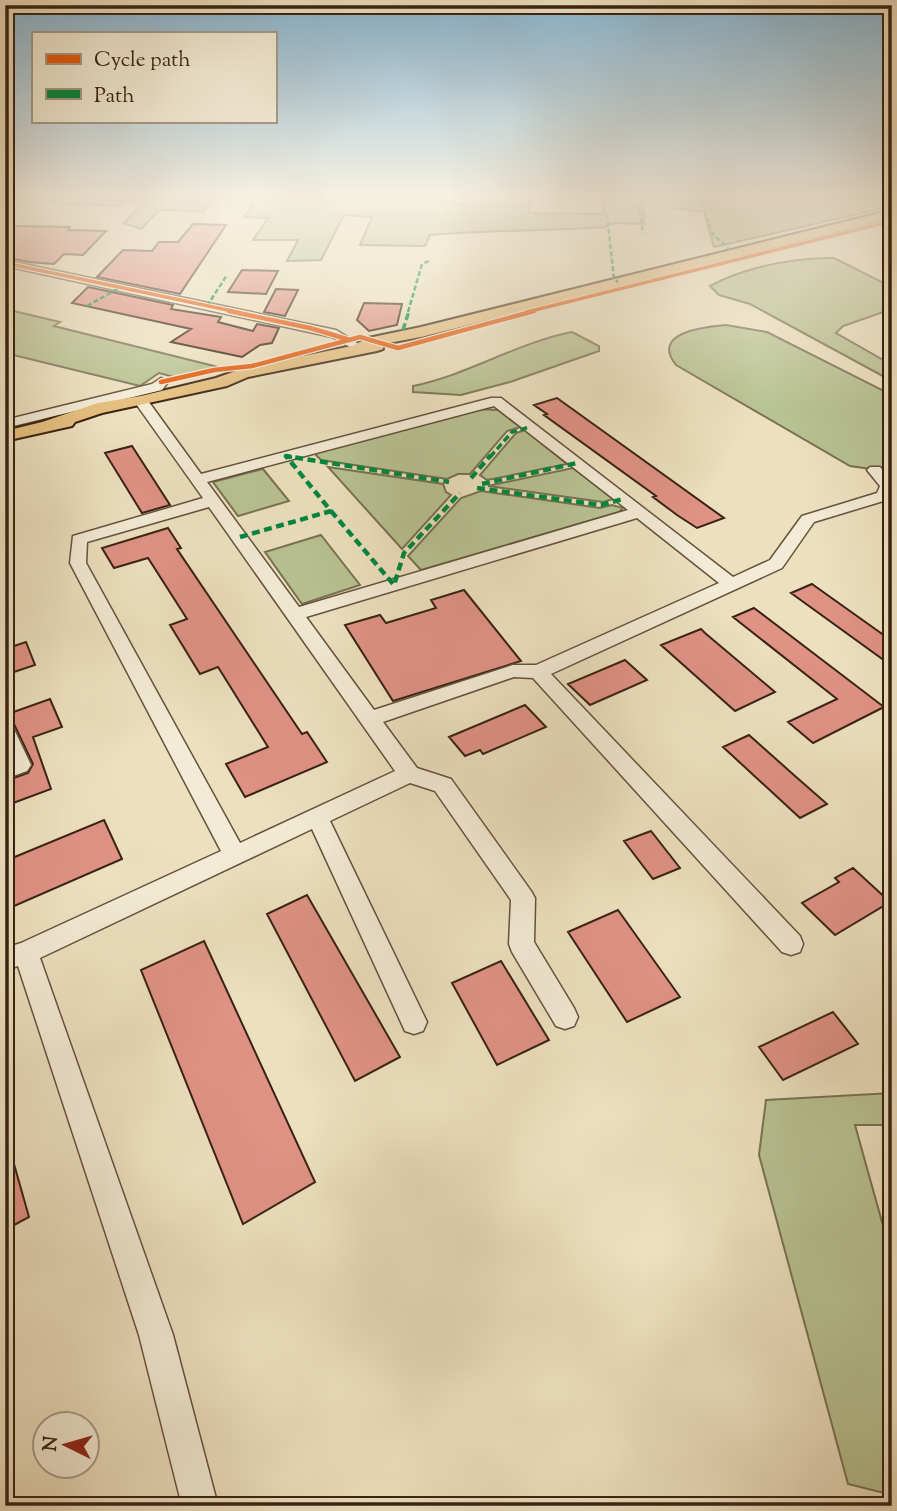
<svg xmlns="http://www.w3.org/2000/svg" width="897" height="1511" font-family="'Sorts Mill Goudy',serif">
<rect width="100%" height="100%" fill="#ede0bf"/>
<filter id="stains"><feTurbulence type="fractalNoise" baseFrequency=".00286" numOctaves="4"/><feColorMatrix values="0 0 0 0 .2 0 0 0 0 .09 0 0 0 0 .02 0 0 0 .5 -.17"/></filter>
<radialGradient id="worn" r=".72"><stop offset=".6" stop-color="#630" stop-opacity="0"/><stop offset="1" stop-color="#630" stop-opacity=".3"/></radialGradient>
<!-- green -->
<path fill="#b8c292" stroke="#787252" stroke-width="2" d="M5,196H214L203,211L159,210L141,229L124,223L144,201L125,200L118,206L5,200Z
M258,196H440L439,200L462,204L464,196H530L529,213L604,214V196H641L645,224L613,223L605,227C547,231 488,230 430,235L425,246L360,245L372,217L344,215L321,260L287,261L298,240H253L268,218L244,217Z
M672,196H699L702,206L701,196H892V206L714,247L704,212L675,208Z
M826,258H834L892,287V309L843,326L836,333L892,365V381L750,304L719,295L710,286C743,268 788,259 826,258Z
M5,309L60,322L54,326L218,367L174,377L159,373L140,386L5,353Z
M726,325L767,332L892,395V472L850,466L676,365C650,332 705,327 726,325Z
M572,332L599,346V351L510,382L461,395L413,392V386C468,375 516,343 572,332Z
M477,409L498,410L520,427L507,431L470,474H458L447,479L321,460L313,452Z
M525,430L567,464L487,480L480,475L516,433Z
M328,467L443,484L446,492L451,495L402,549Z
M573,468L613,499L603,502L488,486Z
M263,469L289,501L238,516L213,482Z
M481,491L600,508L612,505L623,508L619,512L421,570L408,556L461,498Z
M321,535L360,585L302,604L265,552Z
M892,1093V1125H855L892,1258V1495L848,1484L759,1155L766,1100Z"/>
<!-- building -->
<path fill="#e09285" stroke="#382312" stroke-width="2" d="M193,224L226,225L180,294L97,277L123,250L152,251L159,242H178Z
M16,226L70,227L68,230L106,231L83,255L64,254L54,264L29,262L5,257V235Z
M242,270L278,271L266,294L228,292Z
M88,287L173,305L171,309L221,317L218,322L253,331L257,324L279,328L272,343L260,345L242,357L171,342L191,329L72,303Z
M276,289L298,290L285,316L264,312Z
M364,303L402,304L397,325L369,331L357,320Z
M557,398L724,518L697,528L677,515L653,497L656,496L544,415L547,414L534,405Z
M132,446L170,505L142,513L105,453Z
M168,528L181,548L177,549L302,734L307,732L327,762L245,797L226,764L268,747L218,667L200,674L170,625L187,619L148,558L114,568L102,548Z
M812,584L892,641V666L791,593Z
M464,590L521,661L393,701L345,625L380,615L386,623L436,608L431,600Z
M754,608L884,707L813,743L788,722L837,699L733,617Z
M701,629L705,633L775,692L735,711L661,645Z
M26,642L35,665L5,675V649Z
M625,660L647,680L590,705L568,684Z
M50,699L62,727L33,737L51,789L5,806V781L28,773L33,764L14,724L5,721V715Z
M525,705L546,727L483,754L480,750L465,756L449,737Z
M749,735L795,776L827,804L800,818L723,747Z
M104,820L122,859L5,910V861Z
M651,831L680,868L653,879L624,841Z
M853,868L890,902L835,935L802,903L839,882L835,878Z
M307,895L400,1057L355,1081L267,914Z
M618,910L680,997L627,1022L568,932Z
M204,941L315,1182L243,1224L141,970Z
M501,961L549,1040L497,1065L452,983Z
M833,1012L858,1044L783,1080L759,1047Z
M10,1150L29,1217L5,1230V1151Z"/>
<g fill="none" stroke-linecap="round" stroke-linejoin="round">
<!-- minor casing -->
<g stroke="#65523d" stroke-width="3">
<path id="minor" d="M5,260L336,330L365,348L359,352L332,337L5,266Z
M161,378L168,382L162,390L5,428V420L152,384Z
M141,397L146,398L201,474L491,398H501L733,577L770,560L802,516L877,493L880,486L867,470L870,467H880L892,481L890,499L814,522L782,568L551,674L800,936L803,944L800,952L791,955L782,952L533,678L514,677L383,722L417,768L451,779L531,891L535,898L534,942L574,1008L578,1017L574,1026L565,1029L556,1026L512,952L509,944L511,900L435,791L410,783L330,821L427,1022L423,1031L414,1034L405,1031L312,829L40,958L173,1335L218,1506H182L139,1335L18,966L5,970V948L21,943L221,851L70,563L73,536L203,498L134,401ZM494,406L628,510L299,607L207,482ZM209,507L395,771L240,843L86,563L87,542ZM637,518L719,583L536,665H513L374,710L306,617Z
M5,723L12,725L31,765L27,771L5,779V762L8,761L5,755Z"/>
</g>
<!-- major casing -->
<g stroke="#382312" stroke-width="4">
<path id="major" d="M892,210V218L421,337L383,344V349L377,351L248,377L227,386L102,413L75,422L72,426L5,441V431L42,422L98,403L141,396L216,378L244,368L352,346L368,338L421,327Z"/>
</g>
<!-- minor -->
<use href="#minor" fill="#f3ebd5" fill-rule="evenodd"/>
<!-- major -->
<use href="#major" fill="#e6c080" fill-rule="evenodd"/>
<!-- quiet-far2 -->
<path stroke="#00873e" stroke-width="2.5" stroke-dasharray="5 2.5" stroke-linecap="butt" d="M638,196L643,234
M699,196L713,234L730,250
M607,214L614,279L618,282
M87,306L121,287
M207,306L227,275
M408,312L422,264L429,261"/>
<!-- quiet-far1 -->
<path stroke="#00873e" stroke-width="3.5" stroke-dasharray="7 3.5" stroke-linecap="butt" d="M403,330L409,311
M287,457H292
M490,457L512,432L530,427"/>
<!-- quiet -->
<path stroke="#00873e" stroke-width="4.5" stroke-dasharray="8 4.5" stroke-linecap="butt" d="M471,478L491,455
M482,484L577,463
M477,488L601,505L623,499
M331,511L394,585L404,553L460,493
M240,537L331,511L286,456L449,482"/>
<!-- cycleway-far1 casing -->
<g stroke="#f3ebd5" stroke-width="5">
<path id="cycleway-far1" d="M5,263L237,312
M527,312L892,221"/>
</g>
<!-- cycleway casing -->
<g stroke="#f3ebd5" stroke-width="7">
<path id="cycleway" d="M229,311L310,328L350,340
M161,382L214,370L252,366L360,337L398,348L534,311"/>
</g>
<!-- cycleway-far1 -->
<use href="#cycleway-far1" stroke="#e8590c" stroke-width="3.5"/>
<!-- cycleway -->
<use href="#cycleway" stroke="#e8590c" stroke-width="4.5"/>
</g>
<!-- sky -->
<linearGradient id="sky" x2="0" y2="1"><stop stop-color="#89b7d4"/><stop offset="0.48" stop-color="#f7f1e2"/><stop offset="1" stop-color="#f7f1e2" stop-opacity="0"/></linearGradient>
<rect width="897" height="408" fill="url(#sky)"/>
<!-- margin -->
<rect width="897" height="1511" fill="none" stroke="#ede0bf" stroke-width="28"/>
<rect x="7" y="7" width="883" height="1497" fill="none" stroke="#382312" stroke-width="3.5"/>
<rect x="14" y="14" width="869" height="1483" fill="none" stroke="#382312" stroke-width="2"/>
<!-- legend -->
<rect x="32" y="32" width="245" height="91" fill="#f3ebd5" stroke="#a89b87" stroke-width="2"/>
<rect x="46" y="54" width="35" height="10" fill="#e8590c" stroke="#a89b87" stroke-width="2"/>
<text x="94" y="66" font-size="21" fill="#382312">Cycle path</text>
<rect x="46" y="89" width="35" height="10" fill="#00873e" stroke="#a89b87" stroke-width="2"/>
<text x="94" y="102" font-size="21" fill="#382312">Path</text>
<!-- north arrow -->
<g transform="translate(66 1445) rotate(275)"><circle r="33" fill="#f3ebd5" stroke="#a89b87" stroke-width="2"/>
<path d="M0-5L12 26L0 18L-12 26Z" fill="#8f2418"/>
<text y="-10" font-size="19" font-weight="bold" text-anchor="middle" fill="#382312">N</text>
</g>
<rect width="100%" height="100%" filter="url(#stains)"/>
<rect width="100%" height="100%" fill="url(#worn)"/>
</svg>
